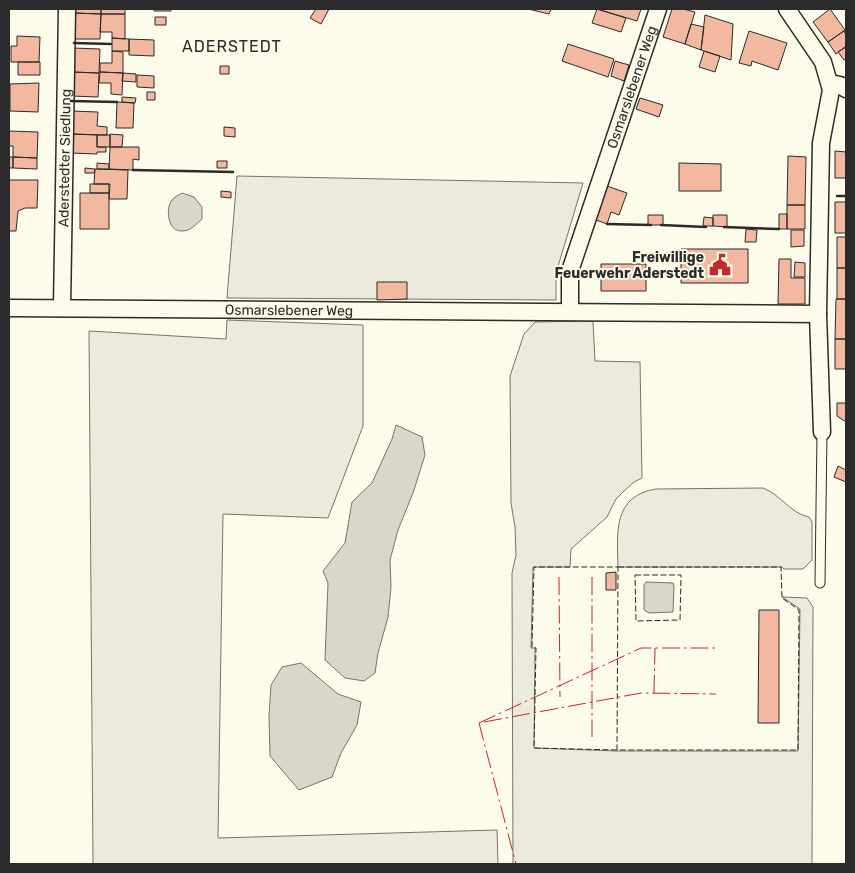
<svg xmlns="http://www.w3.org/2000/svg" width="855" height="873" font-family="Rubik,sans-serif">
<rect width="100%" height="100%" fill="#fdfbea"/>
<!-- green -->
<path fill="#ecebdb" stroke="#74746e" d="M237,176L583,183L556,273V300L227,298Z
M227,320L363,325V426L328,518L223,514L218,838L497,830L498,864H93L89,331L226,339Z
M593,321L595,361L640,362L642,478L634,482L624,491L616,499L607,517L571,549L570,567H533L531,648H535L534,748L617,751H798L800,609L782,597L807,598L813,607L812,864H513L512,573L516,555L515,527L511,503L510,376L524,334L535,322Z
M763,488C780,494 791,514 809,517L812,522V560L803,569H784L782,567H618C617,532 613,496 656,489Z"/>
<!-- water -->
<path fill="#d8d7c9" stroke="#74746e" d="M182,193L194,197L202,207V219C196,224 191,231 182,231C168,232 165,209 172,200C174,197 179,195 182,193Z
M396,425L422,437L425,455L413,493L398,530L390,560L391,587L388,617L378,653L375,673L364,681L345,678L325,660L328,583L323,571L345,543L352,502L372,483L392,439Z
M646,582L673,583L674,587L673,612L649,613L644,610V585Z
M301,663L338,694L361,702L357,725L341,753L332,777L299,790L270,756L269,716L271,685L282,667Z"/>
<!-- building -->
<path fill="#f2b8a0" stroke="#2b2b2b" d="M74,9H101V14L74,13Z
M101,9H125V14H101Z
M154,9H171V11H154Z
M316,9H329L321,24L310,18Z
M528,9H551L549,14Z
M597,9L626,18L621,32L592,23Z
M597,9H641L637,21Z
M672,9H683L695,12L685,44L663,37Z
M830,9L845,30L828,42L813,22Z
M74,13L101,14L100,39H73Z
M101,14H125V39L112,38V32H100Z
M705,15L733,24L731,60L701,50Z
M155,17H166V25H155Z
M691,24L704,27L701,50L685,44Z
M749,31L787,43L778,70L752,61L751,66L739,63Z
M844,31L846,35V46L836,54L828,42Z
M17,36L40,37L39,62H11V46H17Z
M112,38L129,39V51H112Z
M129,39L154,40V56L129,55Z
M568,44L614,59L608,77L562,61Z
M846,47V59L844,60L838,52Z
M73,48L100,49L99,73L72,72Z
M112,51L123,52V73L100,72V63H112Z
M704,51L720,56L715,72L699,67Z
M615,61L629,65L624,81L611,76Z
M18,62H40V75H18Z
M220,66H229V74H220Z
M72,72L99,73L98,97L71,96Z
M100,72L123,73L122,95L111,94V83H99Z
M123,73L136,74V82L122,81Z
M137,75L154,76V88L137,87Z
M39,83L38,112L10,111V84Z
M147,92H155V100H147Z
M122,97L136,98L135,103L122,102Z
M640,98L663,105L659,117L636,109Z
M117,102L134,103L133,128H116Z
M71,111L98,112L97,126L107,127V135L71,134Z
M224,127L235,128V137L224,136Z
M9,131L38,132L37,158L13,157V146H9Z
M71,134L97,135V147H106V152H97V154L70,153Z
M110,134L123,135L122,147H110Z
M97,135H110V147H97Z
M110,147H139V160L133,159V170L109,169Z
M835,151L846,152V178H835Z
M788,156L806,157L805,205H787Z
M9,157H13V168H9Z
M13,157L37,158V169L13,168Z
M217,161H227V168H217Z
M97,163L109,164V169H97Z
M679,163L721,164V191H679Z
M85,168L95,169L94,173H85Z
M95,169L128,170L127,199H109L110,184H94Z
M10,180H38L37,208H25L18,211L16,231H9V181Z
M90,184H109V193H90Z
M607,186L627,193L619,215L611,212L607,224L596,220Z
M221,191L231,192V198L221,197Z
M80,193H109V229H80Z
M835,202H846V233H835Z
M787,205H805V229H787Z
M779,214H787V229H779Z
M648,215H663V225H648Z
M713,215H727V227L713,226Z
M704,217L713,218V226H703Z
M746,229L757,230L756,242H745Z
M791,230H804V246L791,247Z
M837,237H846V268H837Z
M681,249H748V283H681Z
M779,259H791V278H805V304H778Z
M795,262L805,263V277H794Z
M601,264H646V291H601Z
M837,268H846V299H837Z
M377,282H407V299L377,300Z
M836,299H846V339H835Z
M835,339H846V369H835Z
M837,403H846V422L837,416Z
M838,466L846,470V482L834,477Z
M616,572V590H606V573Z
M759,610H779V723H758Z"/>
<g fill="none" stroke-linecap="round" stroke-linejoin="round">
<!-- service casing -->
<g stroke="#2b2b2b" stroke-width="11">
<path id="service" d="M820,583L822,432"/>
</g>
<!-- minor casing -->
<g stroke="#2b2b2b" stroke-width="19">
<g id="minor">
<path d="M787,9L823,62L831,90L821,143L818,314L822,432"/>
<path d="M830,83L840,85L846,89"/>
<path id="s1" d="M9,308L818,314"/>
<path id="s2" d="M62,308L67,9"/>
<path id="s3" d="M570,311V271L658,9"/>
</g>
</g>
<!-- service -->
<use href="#service" stroke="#fdfbea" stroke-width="9"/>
<!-- minor -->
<use href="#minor" stroke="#fdfbea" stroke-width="16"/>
<!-- fence -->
<path stroke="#2b2b2b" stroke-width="1" stroke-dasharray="6 2.5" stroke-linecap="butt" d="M618,567H781L782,598L799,610L798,750H617Z
M635,575H681L680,620L636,621Z
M617,750L534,748L536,648L532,647L534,567H618"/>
<!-- wall -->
<path stroke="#2b2b2b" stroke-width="2.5" d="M74,43L111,44
M71,101L117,102
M133,170L233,172
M837,196H846
M607,224L651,225
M661,225L706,227
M724,227L779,229"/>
<!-- power -->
<path stroke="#c62828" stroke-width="1" stroke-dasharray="18 4 2.5 4" stroke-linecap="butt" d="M559,577L560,697
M592,577V737
M654,693L655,648
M484,722L641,693L716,694
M479,723L641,648H716
M479,723L516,864"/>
</g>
<!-- icons -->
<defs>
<g id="civic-bare" transform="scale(1.725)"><path d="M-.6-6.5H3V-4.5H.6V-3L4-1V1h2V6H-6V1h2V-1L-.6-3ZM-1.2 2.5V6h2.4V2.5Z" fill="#c62828" stroke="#fdfbea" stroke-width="2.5" paint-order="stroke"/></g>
</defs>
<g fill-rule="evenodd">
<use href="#civic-bare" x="720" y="265"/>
</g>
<g text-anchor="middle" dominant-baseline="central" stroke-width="4" stroke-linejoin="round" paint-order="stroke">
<!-- street labels -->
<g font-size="14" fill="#2b2b2b" stroke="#fdfbea">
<text stroke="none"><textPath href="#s3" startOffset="234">Osmarslebener Weg</textPath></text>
<text stroke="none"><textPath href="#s2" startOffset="150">Aderstedter Siedlung</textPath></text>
<text stroke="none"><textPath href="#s1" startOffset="280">Osmarslebener Weg</textPath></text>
</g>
<!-- poi labels -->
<g font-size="14" font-weight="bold" fill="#2b2b2b" stroke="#fdfbea" text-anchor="end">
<text x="704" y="257">Freiwillige<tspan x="704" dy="16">Feuerwehr Aderstedt</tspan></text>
</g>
<!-- quarter labels -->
<g font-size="16" letter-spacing="1" fill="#2b2b2b" stroke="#fdfbea">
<text x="232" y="46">ADERSTEDT</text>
</g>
</g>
<!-- border -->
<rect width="855" height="873" fill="none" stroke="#2b2b2b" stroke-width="20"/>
</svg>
